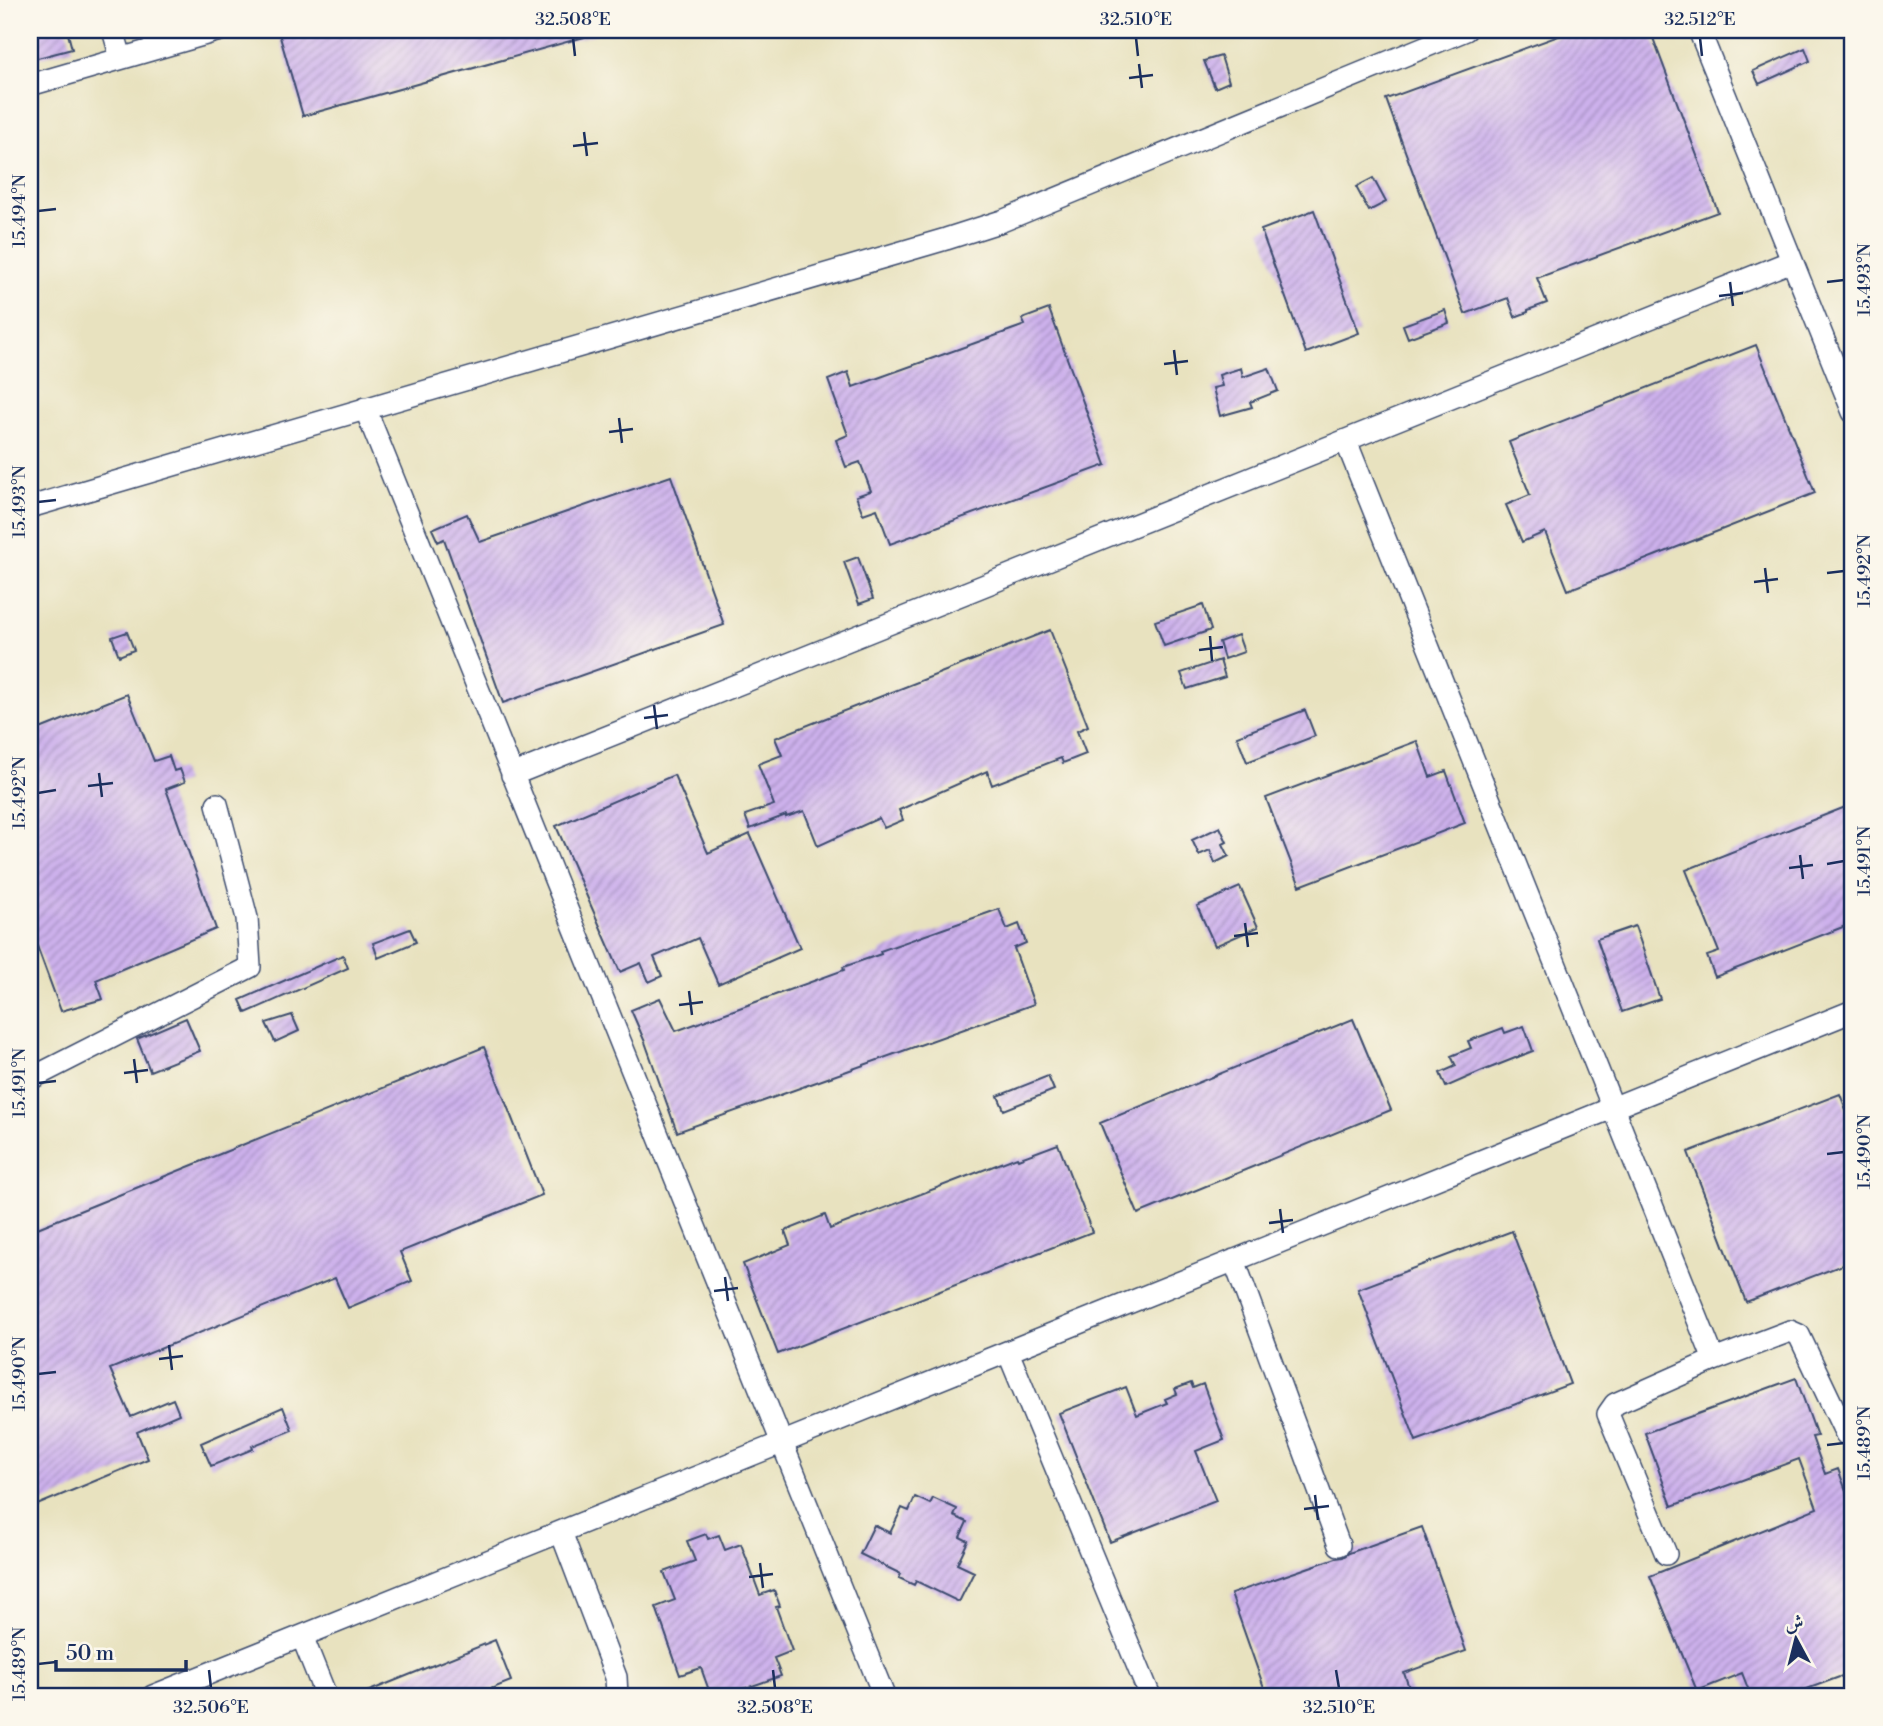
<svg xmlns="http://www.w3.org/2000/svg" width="1883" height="1726" font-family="'Libre Bodoni',Amiri,serif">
<defs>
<pattern id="building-hatch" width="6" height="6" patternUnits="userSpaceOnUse" patternTransform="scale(1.75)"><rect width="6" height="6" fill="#cdb1ec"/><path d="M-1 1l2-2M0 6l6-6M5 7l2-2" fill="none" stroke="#a690c2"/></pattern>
</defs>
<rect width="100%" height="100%" fill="#fbf7ec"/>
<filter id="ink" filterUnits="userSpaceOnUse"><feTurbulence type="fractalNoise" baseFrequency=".0143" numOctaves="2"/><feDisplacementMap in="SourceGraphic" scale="14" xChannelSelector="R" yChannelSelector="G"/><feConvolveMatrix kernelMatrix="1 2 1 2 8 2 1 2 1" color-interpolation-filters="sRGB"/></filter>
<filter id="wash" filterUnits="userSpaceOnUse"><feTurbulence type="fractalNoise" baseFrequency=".00686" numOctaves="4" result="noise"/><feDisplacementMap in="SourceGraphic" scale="28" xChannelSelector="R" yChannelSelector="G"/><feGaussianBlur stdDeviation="1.57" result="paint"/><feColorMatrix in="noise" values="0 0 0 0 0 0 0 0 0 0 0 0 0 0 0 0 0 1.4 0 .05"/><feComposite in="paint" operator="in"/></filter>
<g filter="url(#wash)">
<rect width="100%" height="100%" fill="#e8e2bf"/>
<g id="blocks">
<!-- building -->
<path fill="url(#building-hatch)" d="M30,30H67L72,49L30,60Z
M278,30H595V34L303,116Z
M1575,30H1650L1718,212L1537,278L1547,303L1528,310V312L1515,317L1508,298L1465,314L1386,99Z
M1805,48L1810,61L1759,84L1753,71Z
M1221,56L1229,82L1215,88L1204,61Z
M1373,178L1386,202L1369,211L1356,187Z
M1314,210L1359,333L1306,353L1261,230Z
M1049,309L1106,465L890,544L877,509L863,514L856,496L871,491L860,462L846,467L836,440L848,435L828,380L848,372L853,387L1025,325L1022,319Z
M1445,310L1449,323L1408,338L1403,325Z
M1756,345L1815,493L1568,590L1545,532L1522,542L1506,505L1530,495L1509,442Z
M1241,368L1243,377L1269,368L1278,391L1250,402L1252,407L1220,416L1213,388L1222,386L1219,375Z
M671,476L724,625L503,703L444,539L438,542L432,529L467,514L480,542Z
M858,557L873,599L859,604L844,562Z
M1203,605L1211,630L1164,646L1155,621Z
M1050,630L1088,726L1077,731L1086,754L1063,763L1061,758L992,785L987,771L899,810L903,820L884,828L879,818L818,846L804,811L786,817V815L750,829L745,815L774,805L758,764L782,755L775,738Z
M127,632L134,650L119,656L112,637Z
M1238,635L1244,652L1224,659L1219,642Z
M1220,660L1225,677L1187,689L1181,673Z
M127,694L154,761L169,756L174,771L180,769L185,782L166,789L216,929L96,980L103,999L61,1011L30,927V733Z
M1305,710L1315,736L1247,762L1237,736Z
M1417,741L1430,777L1446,771L1465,823L1300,886L1266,798Z
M674,775L708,853L750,834L800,948L718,984L698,938L654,957L662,976L649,982L641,963L620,972L556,826Z
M1853,804V923L1715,977L1707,956L1719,952L1686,870Z
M1220,827L1227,842L1223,844L1229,856L1215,863L1210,850L1199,855L1192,840Z
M1240,887L1258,927L1215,946L1197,906Z
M999,909L1007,929L1019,924L1026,943L1014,948L1034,1004L677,1132L645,1042L631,1010L660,998L676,1031L844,970L843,967L881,954L880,951Z
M1635,926L1660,999L1622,1012L1597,939Z
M410,929L416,942L378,958L373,943Z
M343,955L348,968L246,1013L240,1000Z
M292,1015L299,1031L275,1042L266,1023Z
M186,1018L200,1051L150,1071L137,1039Z
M1353,1019L1391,1110L1138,1214L1100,1123Z
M1524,1026L1533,1051L1480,1072L1446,1087L1440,1073L1456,1066L1451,1056L1471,1048L1468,1041L1503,1028L1505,1033Z
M484,1047L542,1195L400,1252L412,1281L348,1308L335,1278L110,1369L131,1417L173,1399L179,1414L137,1432L148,1459L30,1508V1231Z
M1048,1076L1054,1090L1004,1110L998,1096Z
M1840,1094L1853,1128V1261L1746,1302L1688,1152Z
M1058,1144L1092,1232L778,1354L743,1264L790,1245L785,1231L825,1215L830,1229L1017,1157L1018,1159Z
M1512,1231L1570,1384L1416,1441L1358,1289Z
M1796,1378L1817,1436L1812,1437L1825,1474L1838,1469L1848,1496L1853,1494V1672L1788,1696H1751L1742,1673L1697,1691L1650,1576L1817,1508L1799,1459L1672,1506L1645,1433Z
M1191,1383L1193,1388L1203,1384L1224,1440L1196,1451L1216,1501L1110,1542L1059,1413L1126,1387L1137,1415L1167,1403L1165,1399L1177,1394L1175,1389Z
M283,1407L292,1430L252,1446L253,1449L211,1466L201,1443Z
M915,1497L930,1504L933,1498L957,1509L954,1516L967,1522L960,1537L968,1541L957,1564L974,1572L959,1602L916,1581L914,1585L899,1578L901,1574L860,1554L874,1525L890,1533L902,1508L909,1511Z
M1422,1527L1466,1651L1404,1673L1412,1696H1289L1287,1692L1275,1696H1267L1231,1594L1336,1558L1343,1557L1349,1553Z
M706,1534L708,1539L719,1535L725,1550L741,1544L760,1595L774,1590L780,1606L776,1607L792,1651L774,1658L781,1676L723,1696H711L701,1668L680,1675L656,1607L675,1600L664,1572L695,1561L687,1541Z
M495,1640L511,1681L473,1696H357Z"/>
</g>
</g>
<g filter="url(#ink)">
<use href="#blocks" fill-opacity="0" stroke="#3a4a6d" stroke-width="2"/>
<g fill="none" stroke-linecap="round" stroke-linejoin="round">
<!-- minor casing -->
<g stroke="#3a4a6d" stroke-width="24">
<path id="minor" d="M113,30L121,58
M1699,30L1853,412
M30,85L220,30
M365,408L884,1696
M1346,441L1714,1360
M30,507L946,239L1002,221L1466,30
M512,775L1792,261
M30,1079L250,967L247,918L217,804
M1234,1260L1339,1545
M1008,1352L1150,1696
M561,1532L616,1677L617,1696
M1666,1554L1608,1414L1615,1404L1714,1360L1790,1331L1799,1335L1846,1434L1853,1436
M302,1636L326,1696
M153,1696L1853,1011"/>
</g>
<!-- minor -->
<use href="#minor" stroke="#fff" stroke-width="21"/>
</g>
</g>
<!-- ticks -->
<path fill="none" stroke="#1b2f5e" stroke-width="2.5" d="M573,38L575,56M1136,38L1138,56M1700,38L1702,56M1139,64L1142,88M1129,78L1153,75M584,132L587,156M573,146L598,143M38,211L56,209M1730,282L1733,306M1827,282L1844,280M1719,296L1743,293M1174,350L1177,375M1164,364L1188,361M619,418L622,443M609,432L633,429M38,502L56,500M1765,568L1768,593M1827,573L1844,571M1754,582L1778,579M1210,636L1212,661M1199,650L1223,647M654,705L657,729M644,718L668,715M99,773L102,797M88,786L113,783M38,793L56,790M1800,855L1803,879M1827,864L1844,861M1789,868L1813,865M1245,923L1248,947M1234,936L1258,933M689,991L692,1015M679,1005L703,1002M134,1059L137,1083M124,1073L148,1070M38,1083L56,1081M1827,1154L1844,1152M1280,1209L1283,1233M1269,1223L1293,1220M725,1277L728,1301M714,1291L738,1288M169,1345L172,1370M159,1359L183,1356M38,1374L56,1372M1827,1445L1844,1443M1315,1495L1318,1520M1304,1509L1329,1506M760,1563L763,1588M749,1577L773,1574M38,1664L56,1662M209,1670L211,1688M773,1670L775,1688M1336,1670L1339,1688"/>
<!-- margin -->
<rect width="1883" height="1726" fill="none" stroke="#fbf7ec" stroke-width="77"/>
<!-- north arrow -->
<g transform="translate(1796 1639) rotate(353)" stroke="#fbf7ec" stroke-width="5" paint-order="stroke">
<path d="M0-5L12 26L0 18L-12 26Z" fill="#1b2f5e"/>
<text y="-10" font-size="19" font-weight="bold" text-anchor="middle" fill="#1b2f5e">ش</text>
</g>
<!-- scale -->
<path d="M56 1660v10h130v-10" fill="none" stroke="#1b2f5e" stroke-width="3.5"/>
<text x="66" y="1660" font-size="21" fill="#1b2f5e" stroke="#fbf7ec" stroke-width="5" paint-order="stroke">50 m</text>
<rect x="38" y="38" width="1806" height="1650" fill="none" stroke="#1b2f5e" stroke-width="2.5"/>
<g font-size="18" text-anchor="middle" fill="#1b2f5e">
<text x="573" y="25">32.508°E</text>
<text x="1136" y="25">32.510°E</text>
<text x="1700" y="25">32.512°E</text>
<text transform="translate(19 211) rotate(-90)" y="6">15.494°N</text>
<text transform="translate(1864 280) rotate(-90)" y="6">15.493°N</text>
<text transform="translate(19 502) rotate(-90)" y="6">15.493°N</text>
<text transform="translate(1864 571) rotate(-90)" y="6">15.492°N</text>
<text transform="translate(19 793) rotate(-90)" y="6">15.492°N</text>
<text transform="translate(1864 861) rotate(-90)" y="6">15.491°N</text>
<text transform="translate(19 1083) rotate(-90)" y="6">15.491°N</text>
<text transform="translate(1864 1152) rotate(-90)" y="6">15.490°N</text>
<text transform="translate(19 1374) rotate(-90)" y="6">15.490°N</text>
<text transform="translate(1864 1443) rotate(-90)" y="6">15.489°N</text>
<text transform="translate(19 1664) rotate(-90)" y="6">15.489°N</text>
<text x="211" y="1713">32.506°E</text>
<text x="775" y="1713">32.508°E</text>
<text x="1339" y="1713">32.510°E</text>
</g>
</svg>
